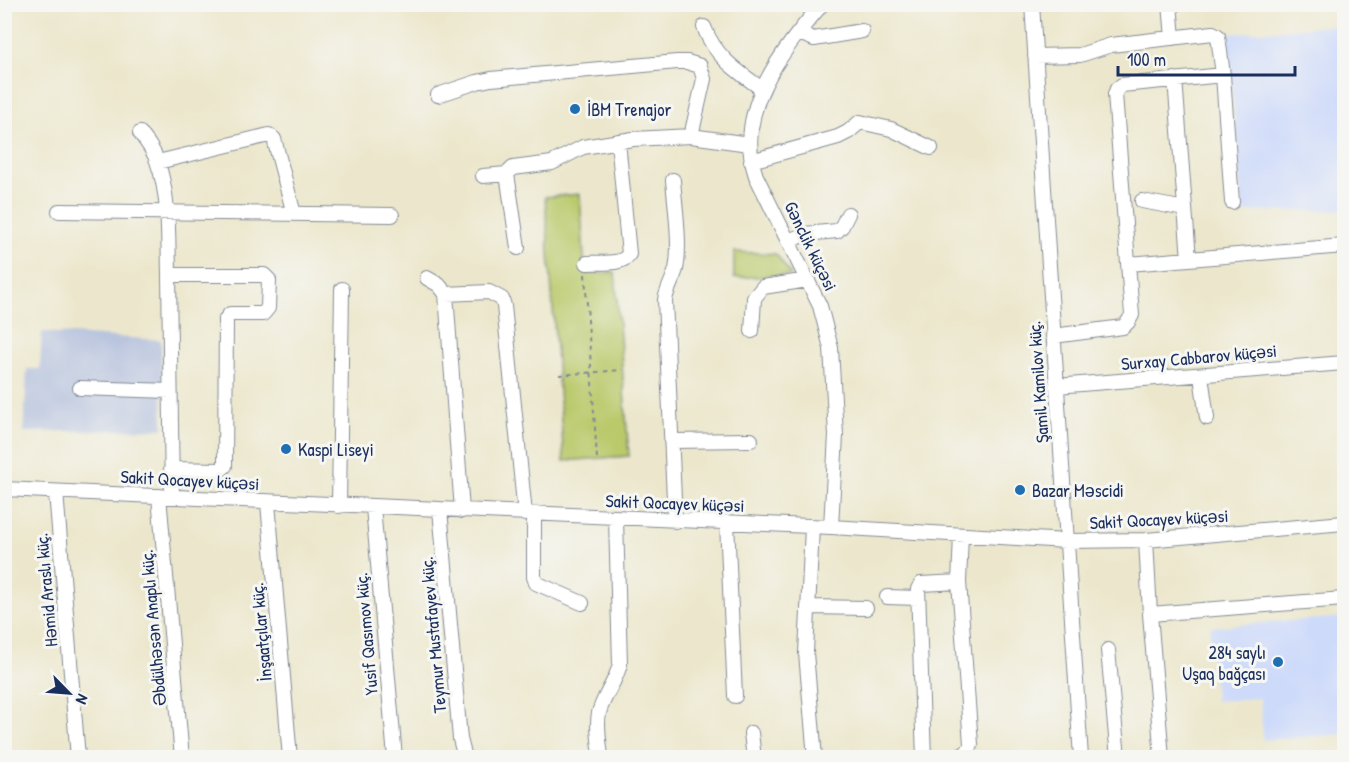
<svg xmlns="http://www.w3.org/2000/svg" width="1349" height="762" font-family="'Patrick Hand',sans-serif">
<rect width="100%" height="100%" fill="#f6f6f2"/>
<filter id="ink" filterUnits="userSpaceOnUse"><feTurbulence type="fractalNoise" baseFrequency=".0167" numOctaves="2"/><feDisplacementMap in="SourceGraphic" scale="12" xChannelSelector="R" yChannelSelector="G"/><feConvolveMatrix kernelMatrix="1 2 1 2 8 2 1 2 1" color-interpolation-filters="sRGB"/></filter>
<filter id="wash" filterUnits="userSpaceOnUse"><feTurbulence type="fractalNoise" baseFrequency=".008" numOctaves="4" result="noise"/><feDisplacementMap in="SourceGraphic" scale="24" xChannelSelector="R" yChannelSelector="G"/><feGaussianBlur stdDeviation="1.35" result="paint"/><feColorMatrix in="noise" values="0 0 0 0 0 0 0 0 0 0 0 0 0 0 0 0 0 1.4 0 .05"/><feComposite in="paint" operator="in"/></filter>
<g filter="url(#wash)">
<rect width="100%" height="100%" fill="#ece7cc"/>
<!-- built -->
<path fill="#cedafa" d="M1344,25V210L1243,212L1227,34Z
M1344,617V734L1263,740L1260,698L1215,701L1210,627Z"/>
<!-- industrial -->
<path fill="#b9c4de" d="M42,332L161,340L163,429L24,432L27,369H40Z"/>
<!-- green -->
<path fill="#bac96b" stroke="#6a7c64" stroke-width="1.5" d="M580,194L585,274L615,272L629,456L564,461L545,197Z
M734,252L776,254L791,275L734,278Z"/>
</g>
<g filter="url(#ink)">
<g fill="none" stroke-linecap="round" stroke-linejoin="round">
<!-- minor casing -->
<g stroke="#848b95" stroke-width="16">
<path id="minor" d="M822,4C782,51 733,111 756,176L820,306L831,348L836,435L831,527
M1032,4L1081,758
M1170,4L1173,38
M704,27C715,57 737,71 762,89
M799,33L814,39L862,31
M1035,56L1080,55L1111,45L1213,33L1218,36L1223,75L1232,202
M1175,79L1189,259
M438,95L477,82L491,79L677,62H687L700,66L704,79L691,136
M140,133C147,142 154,151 157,161C170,196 168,238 169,275
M751,161L838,137L848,132L860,122L891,129L931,148
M158,162L269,135L274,139L294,214
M483,176L507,174
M673,180C675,205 681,245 676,269C673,280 667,289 665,300L675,521
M1142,201L1185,209
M59,211L392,215
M789,241L805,234L837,231L842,226L848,214
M518,248L507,174L513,168L552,163L583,147L633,139L691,136L749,144
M587,263C600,262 622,266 629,254L618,141
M1129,264L1344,246
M427,278L439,285L446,294L489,292L502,299L504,306L525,514
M446,294L462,511
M752,331L754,298L763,287L808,280
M1053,336L1123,327L1128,322L1132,315L1115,94L1117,89L1122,85L1223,75
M1201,376L1207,418
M1056,386L1344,363
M80,388L170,391
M671,441L751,440
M171,469L220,470L225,466L226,319L230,314H263L268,308L269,280L264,275H169L172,497
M4,489L831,527L1066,541L1146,540L1344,523
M56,492L78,758
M159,496L182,758
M268,503L290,758
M339,506L342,289
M373,507L395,758
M440,509L460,739L465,758
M534,514V577L536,583L582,603
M727,523L735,696
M812,527L806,653L815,758
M1146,540L1150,614L1162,758
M887,597L918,598
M808,607L866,608
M1150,614L1344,599
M1108,650L1118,758
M751,733L754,758
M601,758C600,744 596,726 599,713C603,696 616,682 620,664L616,519
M924,758L918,589L921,584L959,582
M941,758C955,756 967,759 971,744L959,582L961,535"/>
</g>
<!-- path -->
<path stroke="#848b95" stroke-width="2" stroke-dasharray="4.5 4.5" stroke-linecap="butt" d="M585,274L597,459
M559,375L622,370"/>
<!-- minor -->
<use href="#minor" stroke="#fff" stroke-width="14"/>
</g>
</g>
<!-- markers -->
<g fill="#1f6fb2" stroke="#f6f6f2" stroke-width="2">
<circle cx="575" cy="109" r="6"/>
<circle cx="286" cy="449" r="6"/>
<circle cx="1020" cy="490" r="6"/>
<circle cx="1278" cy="662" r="6"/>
</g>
<g text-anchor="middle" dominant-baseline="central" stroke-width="6" stroke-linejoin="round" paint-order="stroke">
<!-- poi labels -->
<g font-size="18" fill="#1b2f5e" stroke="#f6f6f2" text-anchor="start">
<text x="587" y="109">İBM Trenajor</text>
<text x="298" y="449">Kaspi Liseyi</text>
<text x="1032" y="490">Bazar Məscidi</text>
<text x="1266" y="652" text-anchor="end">284 saylı<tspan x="1266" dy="21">Uşaq bağçası</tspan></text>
</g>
<!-- street labels -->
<g font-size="18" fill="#1b2f5e" stroke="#f6f6f2">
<text transform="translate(811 246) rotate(64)">Gənclik küçəsi</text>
<text transform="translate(1199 357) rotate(-5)">Surxay Cabbarov küçəsi</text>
<text transform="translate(1038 382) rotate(-94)">Şamil Kamilov küç.</text>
<text transform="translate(190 480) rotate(3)">Sakit Qocayev küçəsi</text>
<text transform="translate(675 503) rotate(2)">Sakit Qocayev küçəsi</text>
<text transform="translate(1159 519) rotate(-3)">Sakit Qocayev küçəsi</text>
<text transform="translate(46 590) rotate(-95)">Həmid Araslı küç.</text>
<text transform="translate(153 628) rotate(-95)">Əbdülhəsən Anaplı küç.</text>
<text transform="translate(261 632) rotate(-95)">İnşaatçılar küç.</text>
<text transform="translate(366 634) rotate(-95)">Yusif Qasımov küç.</text>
<text transform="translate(433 635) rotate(-95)">Teymur Mustafayev küç.</text>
</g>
</g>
<!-- margin -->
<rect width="1349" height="762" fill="none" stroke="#f6f6f2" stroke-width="24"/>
<!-- north arrow -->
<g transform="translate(69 693) rotate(115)" stroke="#f6f6f2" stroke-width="4.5" paint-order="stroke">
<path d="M0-4.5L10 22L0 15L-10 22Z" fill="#1b2f5e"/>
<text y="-9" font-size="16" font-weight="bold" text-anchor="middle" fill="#1b2f5e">N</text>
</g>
<!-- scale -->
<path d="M1118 66v9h177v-9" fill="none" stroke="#1b2f5e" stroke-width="3"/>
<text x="1127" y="66" font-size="18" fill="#1b2f5e" stroke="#f6f6f2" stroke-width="4.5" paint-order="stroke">100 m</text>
</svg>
